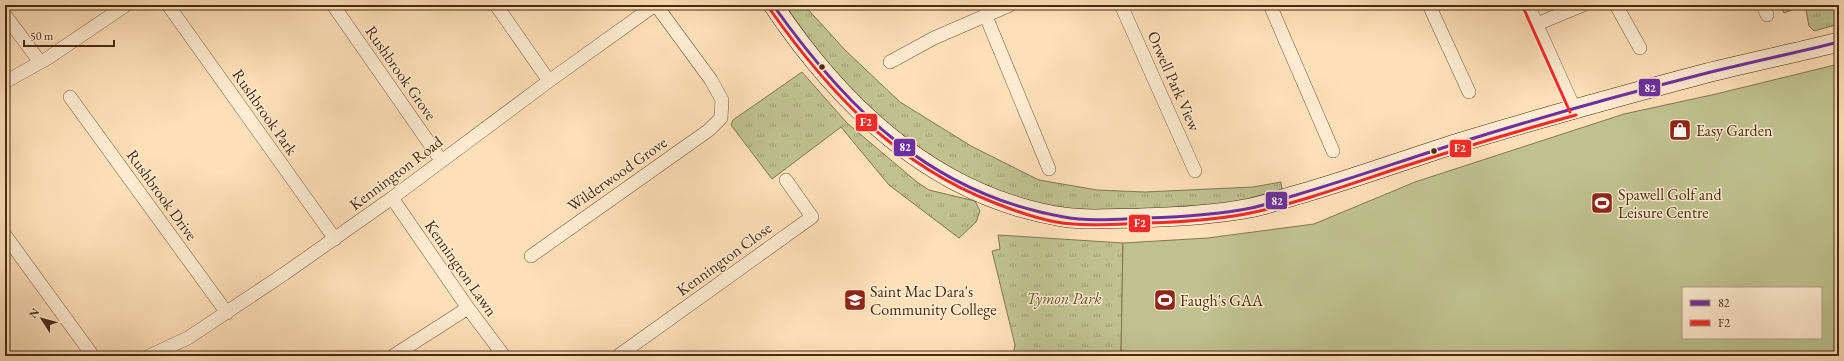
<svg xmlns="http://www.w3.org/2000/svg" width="1844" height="361" font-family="'EB Garamond',serif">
<defs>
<pattern id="grass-tufts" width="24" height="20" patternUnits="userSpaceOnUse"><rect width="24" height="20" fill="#bfc28f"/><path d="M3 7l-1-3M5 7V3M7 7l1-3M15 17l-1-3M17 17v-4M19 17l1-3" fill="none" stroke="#9d9e73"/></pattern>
<pattern id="cemetery-stones" width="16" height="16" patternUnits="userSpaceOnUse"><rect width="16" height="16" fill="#bfc28f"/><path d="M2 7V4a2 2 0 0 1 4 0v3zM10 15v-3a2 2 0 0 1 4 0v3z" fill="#9d9e73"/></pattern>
</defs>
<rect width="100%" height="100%" fill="#fde0b8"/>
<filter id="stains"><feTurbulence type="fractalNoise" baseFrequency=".005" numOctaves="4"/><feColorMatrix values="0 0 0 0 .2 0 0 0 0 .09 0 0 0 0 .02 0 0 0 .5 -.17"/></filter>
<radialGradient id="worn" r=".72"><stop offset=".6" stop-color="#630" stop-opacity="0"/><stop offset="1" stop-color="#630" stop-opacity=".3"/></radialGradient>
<!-- grass -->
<path fill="url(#grass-tufts)" stroke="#847650" d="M785,5H804L846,51L900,102L971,146L1039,180L1097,190L1145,192L1253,187L1281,182L1282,190C1256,198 1227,205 1199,207C1180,208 1161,208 1142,209C1117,209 1084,211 1060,208C973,194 892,139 836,73C818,51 801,28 785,5Z
M1805,5H1839V24L1814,31L1809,26Z
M802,72L847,123L917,182L929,190L975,201L980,211L976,222L959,238L889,185L841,127L772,179L731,125L733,120Z
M998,235L1123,243L1121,356H1013L1015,345L992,251L1000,249Z"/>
<!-- cemetery -->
<path fill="url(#cemetery-stones)" stroke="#847650" d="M1780,5H1804L1784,13Z"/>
<!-- pitch -->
<path fill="#bfc28f" stroke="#847650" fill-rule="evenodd" d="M1839,64V356H1121L1123,243L1208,238L1314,224L1415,182L1624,114L1716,94ZM1683,288H1821V338H1683Z"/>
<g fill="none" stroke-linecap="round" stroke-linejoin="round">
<!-- street casing -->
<g stroke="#75583a" stroke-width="14">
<path id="street" d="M168,5L335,239
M333,5L441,160
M496,5L549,81
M1121,5L1195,171
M1270,5L1333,151
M1429,5L1469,92
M1528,5L1575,110
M1616,5L1640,48
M1763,5L1767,15
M985,14L1049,169
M5,15L40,62
M1537,24L1583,5
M890,62L934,38L1010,5
M5,82L48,58L126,5
M70,97L227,313
M392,198L468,308L504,356
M5,235L93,356
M531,256L709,130L721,118L722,100L711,80L656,5
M149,356L188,338L284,274L392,198L549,81L655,5
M393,356L468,308
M618,356L812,217L786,180"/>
</g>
<!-- secondary casing -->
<g stroke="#482a10" stroke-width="20">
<path id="secondary" d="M773,5C842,108 936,197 1063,217C1086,221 1115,218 1139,218C1177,217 1213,215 1250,208C1269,204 1288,197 1307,192C1358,177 1408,159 1458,143C1540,118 1624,95 1707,73C1751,62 1795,53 1839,42"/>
</g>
<!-- street -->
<use href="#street" stroke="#feebd1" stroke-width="13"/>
<!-- secondary -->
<use href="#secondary" stroke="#feebd1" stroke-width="19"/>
<!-- bus-1 casing -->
<g stroke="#feebd1" stroke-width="6">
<path id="bus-1" d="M773,5C848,110 931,194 1064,217C1090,222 1119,219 1146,218C1181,217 1216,215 1251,208C1266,205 1281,199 1296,195C1351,179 1404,160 1458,143C1541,117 1624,94 1707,73C1751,62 1795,53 1839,42"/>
</g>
<!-- bus-2 casing -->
<g stroke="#feebd1" stroke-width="6">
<path id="bus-2" d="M1523,7L1570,112
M769,8C829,93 896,165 995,203C1015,211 1035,218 1056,222C1085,227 1117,224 1147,223C1183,222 1220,220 1255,212C1305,201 1353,183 1402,167C1460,148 1518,131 1576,115"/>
</g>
<!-- bus-1 -->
<use href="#bus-1" stroke="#6c30a1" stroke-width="3"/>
<!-- bus-2 -->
<use href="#bus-2" stroke="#f52a26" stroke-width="3"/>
</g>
<!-- icons -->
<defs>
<g id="shop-square" transform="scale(1.15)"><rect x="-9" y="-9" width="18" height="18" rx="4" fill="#8f2418" stroke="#feebd1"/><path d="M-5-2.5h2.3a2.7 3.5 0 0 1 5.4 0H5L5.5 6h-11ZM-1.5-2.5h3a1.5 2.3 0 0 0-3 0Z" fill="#fff"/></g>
<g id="stadium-square" transform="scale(1.15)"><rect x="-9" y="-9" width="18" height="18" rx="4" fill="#8f2418" stroke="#feebd1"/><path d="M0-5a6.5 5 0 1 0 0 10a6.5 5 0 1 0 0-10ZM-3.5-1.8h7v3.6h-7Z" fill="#fff"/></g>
<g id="school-square" transform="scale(1.15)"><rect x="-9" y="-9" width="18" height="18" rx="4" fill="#8f2418" stroke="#feebd1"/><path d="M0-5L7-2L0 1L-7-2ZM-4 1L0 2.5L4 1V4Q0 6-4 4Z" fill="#fff"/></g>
</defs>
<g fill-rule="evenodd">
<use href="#shop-square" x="1680" y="130"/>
<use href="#stadium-square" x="1602" y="203"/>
<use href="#school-square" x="855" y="300"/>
<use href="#stadium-square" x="1165" y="300"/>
</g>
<!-- markers -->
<g fill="#482a10" stroke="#feebd1" stroke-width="1.5">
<circle cx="822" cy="67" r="3.5"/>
<circle cx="1434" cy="151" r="3.5"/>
</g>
<g text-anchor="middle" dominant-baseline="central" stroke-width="3" stroke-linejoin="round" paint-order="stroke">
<!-- street labels -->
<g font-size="16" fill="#482a10" stroke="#feebd1">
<text transform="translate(401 73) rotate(55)">Rushbrook Grove</text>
<text transform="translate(1174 81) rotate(66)">Orwell Park View</text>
<text transform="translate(265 112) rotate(55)">Rushbrook Park</text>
<text transform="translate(396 173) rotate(-37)">Kennington Road</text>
<text transform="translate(617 174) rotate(-35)">Wilderwood Grove</text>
<text transform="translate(162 195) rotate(54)">Rushbrook Drive</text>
<text transform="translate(724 259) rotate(-36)">Kennington Close</text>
<text transform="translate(461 268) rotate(55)">Kennington Lawn</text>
</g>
<!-- poi labels -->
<g font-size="16" fill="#482a10" stroke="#feebd1" text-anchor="start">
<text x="1696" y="130">Easy Garden</text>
<text x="1618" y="194">Spawell Golf and<tspan x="1618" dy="18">Leisure Centre</tspan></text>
<text x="870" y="291">Saint Mac Dara's<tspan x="870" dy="18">Community College</tspan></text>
<text x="1180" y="300">Faugh's GAA</text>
</g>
<!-- park labels -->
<g font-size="16" font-style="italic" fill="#665030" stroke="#feebd1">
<text x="1064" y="298">Tymon Park</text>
</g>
</g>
<g stroke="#feebd1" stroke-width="1.5">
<rect x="1638" y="78" width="23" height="19" rx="4" fill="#6c30a1"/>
<rect x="855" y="113" width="23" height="19" rx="4" fill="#f52a26"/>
<rect x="893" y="138" width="23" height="19" rx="4" fill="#6c30a1"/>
<rect x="1449" y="139" width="23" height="19" rx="4" fill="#f52a26"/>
<rect x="1265" y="191" width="23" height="19" rx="4" fill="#6c30a1"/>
<rect x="1128" y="214" width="23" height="19" rx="4" fill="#f52a26"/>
</g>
<g font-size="11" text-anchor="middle" font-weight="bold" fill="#fff">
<text x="1650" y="92">82</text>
<text x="866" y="126">F2</text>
<text x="905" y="151">82</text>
<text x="1460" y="152">F2</text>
<text x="1277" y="205">82</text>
<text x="1140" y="227">F2</text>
</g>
<!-- margin -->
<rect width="1844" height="361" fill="none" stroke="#fde0b8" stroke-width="20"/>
<rect x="6" y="6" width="1832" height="349" fill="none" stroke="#482a10" stroke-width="2"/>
<rect x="10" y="10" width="1824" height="341" fill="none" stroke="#482a10"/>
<!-- legend -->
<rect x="1682" y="287" width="140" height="52" fill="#feebd1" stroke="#b59e84"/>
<rect x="1690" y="300" width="20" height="6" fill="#6c30a1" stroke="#b59e84"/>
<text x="1718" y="307" font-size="12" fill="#482a10">82</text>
<rect x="1690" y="320" width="20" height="6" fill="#f52a26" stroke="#b59e84"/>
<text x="1718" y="327" font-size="12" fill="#482a10">F2</text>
<!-- north arrow -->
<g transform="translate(42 319) rotate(306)" stroke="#feebd1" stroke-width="3" paint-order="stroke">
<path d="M0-3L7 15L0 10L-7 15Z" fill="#482a10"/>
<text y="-6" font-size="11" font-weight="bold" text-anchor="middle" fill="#482a10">N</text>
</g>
<!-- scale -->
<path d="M24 40v6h90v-6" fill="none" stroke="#482a10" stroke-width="2"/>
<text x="30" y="40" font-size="12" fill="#482a10" stroke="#feebd1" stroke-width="3" paint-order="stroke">50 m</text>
<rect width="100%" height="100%" filter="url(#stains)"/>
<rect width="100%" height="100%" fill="url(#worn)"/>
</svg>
